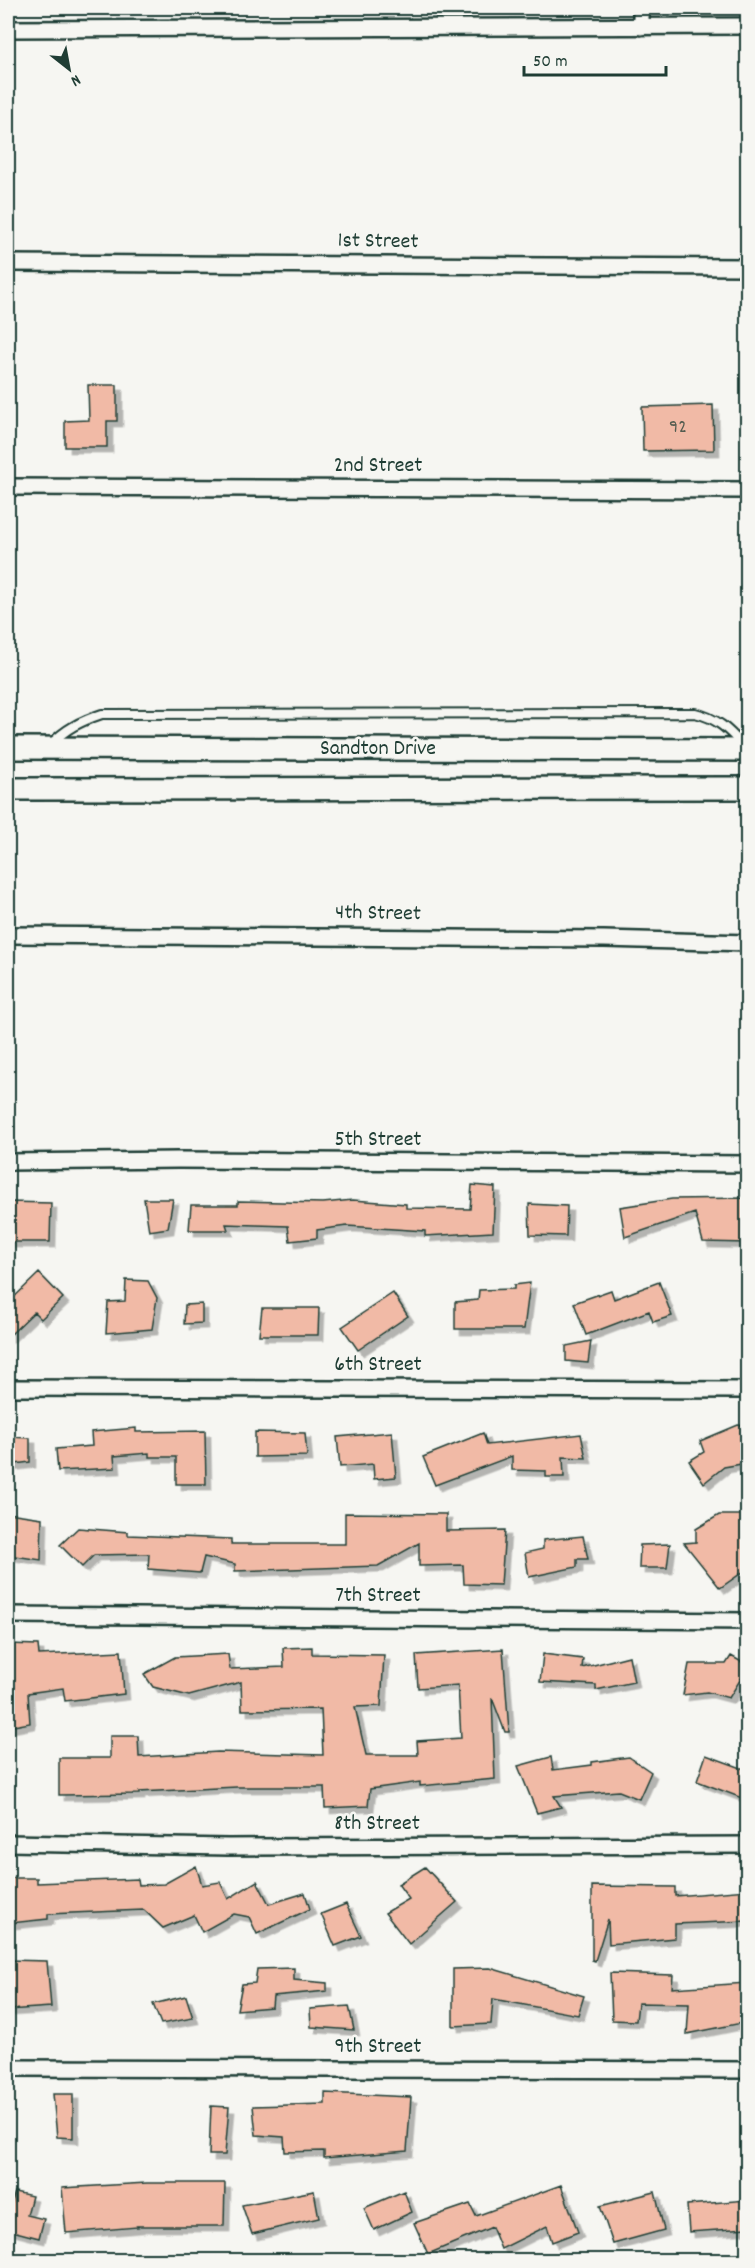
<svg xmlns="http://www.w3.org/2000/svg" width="755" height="2268" font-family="Dekko,sans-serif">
<defs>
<filter id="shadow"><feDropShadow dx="5.5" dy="5.5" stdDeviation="0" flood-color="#0004"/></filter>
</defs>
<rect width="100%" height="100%" fill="#f6f6f2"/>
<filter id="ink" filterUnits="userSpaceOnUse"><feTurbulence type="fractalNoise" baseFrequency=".0167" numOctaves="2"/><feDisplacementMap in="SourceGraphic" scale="12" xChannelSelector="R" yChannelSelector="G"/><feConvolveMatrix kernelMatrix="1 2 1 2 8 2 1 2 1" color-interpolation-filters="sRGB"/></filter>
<g filter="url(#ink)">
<!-- building -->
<path fill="#f1baa6" stroke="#1f3d34" stroke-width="1.5" filter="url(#shadow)" d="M88,385H117V421H107V447H65V421L89,420Z
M713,405L714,450L643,451L642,407Z
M472,1185L495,1187L493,1232L425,1236V1231L347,1226L317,1230V1238L290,1241L288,1226L226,1224L228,1230H189L191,1205H238V1201L323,1203L353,1200L406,1204V1208L470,1209Z
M747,1198V1243L703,1242L695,1213L625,1237L620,1207L672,1199Z
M144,1199H173L168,1228L149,1231Z
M8,1202L51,1203L50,1242H8Z
M529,1204L567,1206L566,1236L530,1235Z
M39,1273L63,1298L41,1319L34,1312L8,1337V1303Z
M126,1280L148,1281L157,1298L152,1329L106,1333L108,1302L125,1301Z
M659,1282L672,1316L653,1322L649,1311L586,1335L574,1303L611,1290L614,1299Z
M530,1283L524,1329H455V1302L478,1300L479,1290L514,1289V1285Z
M393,1293L408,1316L358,1350L342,1327Z
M202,1304V1323L184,1324L185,1305Z
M262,1308H319L318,1335H259Z
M591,1341L588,1363L566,1361V1346Z
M738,1425L747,1426V1463L724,1467L704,1483L689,1461L704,1452L700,1441Z
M136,1428V1432L205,1431L206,1484H176V1457H149V1453L114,1456L115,1468L58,1471L56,1449L92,1446L91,1432Z
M255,1432L305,1433L307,1456L255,1457Z
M392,1432L396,1477L374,1479L373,1464L340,1467L337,1437Z
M483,1433L487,1445L581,1434L586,1458L563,1457L564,1477H546V1471L512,1470V1456L435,1485L423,1457Z
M8,1437L30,1438V1462L8,1465Z
M8,1513L42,1518L41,1560L8,1555Z
M345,1513L446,1514V1531L505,1530L501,1585L464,1584L463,1565L419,1566V1543L378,1566L235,1571V1564L204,1557L200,1573L148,1569L149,1554L94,1555L82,1567L60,1545L78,1528L128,1532V1535L231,1539V1544H345Z
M719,1515H747V1569L720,1588L684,1543L696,1542V1529Z
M583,1536L588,1559H577V1567L529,1577L525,1553L543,1549V1540Z
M670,1544L667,1568H639L640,1545Z
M8,1644L38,1645L39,1655L121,1651L124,1694L65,1701L63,1688L28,1693L30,1723L8,1727Z
M312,1647V1654L384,1655L381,1706L355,1707L366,1755H418L417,1741L461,1738L458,1685L418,1688L416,1655L503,1649L509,1732H505L492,1698L495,1779L420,1786V1782L370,1789L368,1806L325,1808L324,1787H237L139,1792V1794L59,1795V1758H110V1736H138L139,1757L218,1752L323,1755L321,1709L242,1710L241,1682L189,1696L153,1687L144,1674L175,1657L228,1654L230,1669L284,1667L283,1648Z
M543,1654L583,1659L582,1668L629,1656L634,1682L596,1690V1685L540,1682Z
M731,1656L747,1665V1669L729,1698L707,1692L683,1695L689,1664H726Z
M706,1755L747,1770V1800L697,1781Z
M551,1757L553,1770L592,1765V1762L629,1757L651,1772L639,1799L619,1791L554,1796L561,1807L537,1813L518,1766Z
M196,1866L202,1885L220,1882L228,1899L257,1881L269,1904L305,1893L310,1909L257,1934L249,1917L234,1914L202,1932L194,1915L163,1928L144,1910L48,1914V1919L11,1923L10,1901H8V1878H37V1883L138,1879L139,1885L164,1884Z
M425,1867L457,1902L409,1944L385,1913L409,1899L398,1884Z
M592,1886L675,1887V1896L747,1890V1921L675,1924V1938L609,1944L608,1919L595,1961L592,1960Z
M346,1904L361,1936L335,1946L321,1914Z
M8,1960L47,1961L51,2007L8,2010Z
M294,1968V1980L327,1983V1991L273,1996L272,2007L237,2010L242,1984L255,1983L257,1969Z
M490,1968L584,1996L578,2015L493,1999L491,2024L453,2026V1969Z
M610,1973L673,1975L672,1988L747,1983V2022L687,2034L689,2004L638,2003L636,2021L612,2020Z
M186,1996L193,2018L161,2024L153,2004Z
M349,2006L354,2030L311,2027L310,2009Z
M325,2093L411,2097L407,2151L324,2158V2151L285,2152L284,2137L256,2135L253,2106L325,2104Z
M53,2094H73V2138L57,2137Z
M211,2106L229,2107L225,2155H209Z
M147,2183H225L224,2226H137L138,2227L66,2233L62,2188Z
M561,2185L578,2232L552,2242L547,2226L501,2249L492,2227L428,2254L414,2223L470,2204L476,2216Z
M314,2191L319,2218L252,2234L242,2205Z
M404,2191L412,2212L374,2230L364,2208Z
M15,2192L32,2196L27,2215L44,2219L39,2238L8,2230V2207L10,2208Z
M655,2192L664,2230L613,2244L600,2206Z
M747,2200V2228L689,2232L687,2205Z"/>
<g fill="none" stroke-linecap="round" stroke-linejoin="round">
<!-- lane casing -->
<g stroke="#1f3d34" stroke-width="12">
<path id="lane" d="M50,745C65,729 81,721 102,714L695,713C717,718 729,730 743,746"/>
</g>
<!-- street casing -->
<g stroke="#1f3d34" stroke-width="20">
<path id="street" d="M641,27V8
M8,29L748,26
M8,263L748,267
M8,487L748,490
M8,935L604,939L748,943
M8,1162L178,1160L748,1164
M8,1388L748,1390
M8,1615L748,1621
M8,1843L228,1847L748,1845
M8,2068L748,2070"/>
</g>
<!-- secondary casing -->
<g stroke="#1f3d34" stroke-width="26">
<path id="secondary" d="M8,748L748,750
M8,789L748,788"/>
</g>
<!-- lane -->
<use href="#lane" stroke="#f6f6f2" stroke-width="8"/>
<!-- street -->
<use href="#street" stroke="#f6f6f2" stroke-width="15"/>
<!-- secondary -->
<use href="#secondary" stroke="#f6f6f2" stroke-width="21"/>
</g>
</g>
<g text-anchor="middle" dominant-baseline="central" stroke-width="5" stroke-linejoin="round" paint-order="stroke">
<!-- number labels -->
<g font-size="20" fill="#545c50">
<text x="678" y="428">92</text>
</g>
<!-- street labels -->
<g font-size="22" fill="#1f3d34" stroke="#f6f6f2">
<text transform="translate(378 242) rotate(1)">1st Street</text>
<text x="378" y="466">2nd Street</text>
<text x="378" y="749">Sandton Drive</text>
<text transform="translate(378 914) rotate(1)">4th Street</text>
<text x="378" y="1140">5th Street</text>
<text x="378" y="1365">6th Street</text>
<text x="378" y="1596">7th Street</text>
<text x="377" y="1824">8th Street</text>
<text x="378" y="2047">9th Street</text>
</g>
</g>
<!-- margin -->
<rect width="755" height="2268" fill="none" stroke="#f6f6f2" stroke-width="30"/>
<rect x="15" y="15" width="725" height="2238" fill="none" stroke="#1f3d34" stroke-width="2" filter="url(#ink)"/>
<!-- north arrow -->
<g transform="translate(69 69) rotate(149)" stroke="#f6f6f2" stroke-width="4.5" paint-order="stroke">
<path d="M0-4.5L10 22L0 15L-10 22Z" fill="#1f3d34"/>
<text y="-9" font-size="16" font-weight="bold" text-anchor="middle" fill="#1f3d34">N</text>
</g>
<!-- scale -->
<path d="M524 66v9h142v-9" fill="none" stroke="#1f3d34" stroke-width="3"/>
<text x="533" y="66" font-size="18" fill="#1f3d34" stroke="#f6f6f2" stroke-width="4.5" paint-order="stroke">50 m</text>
</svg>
